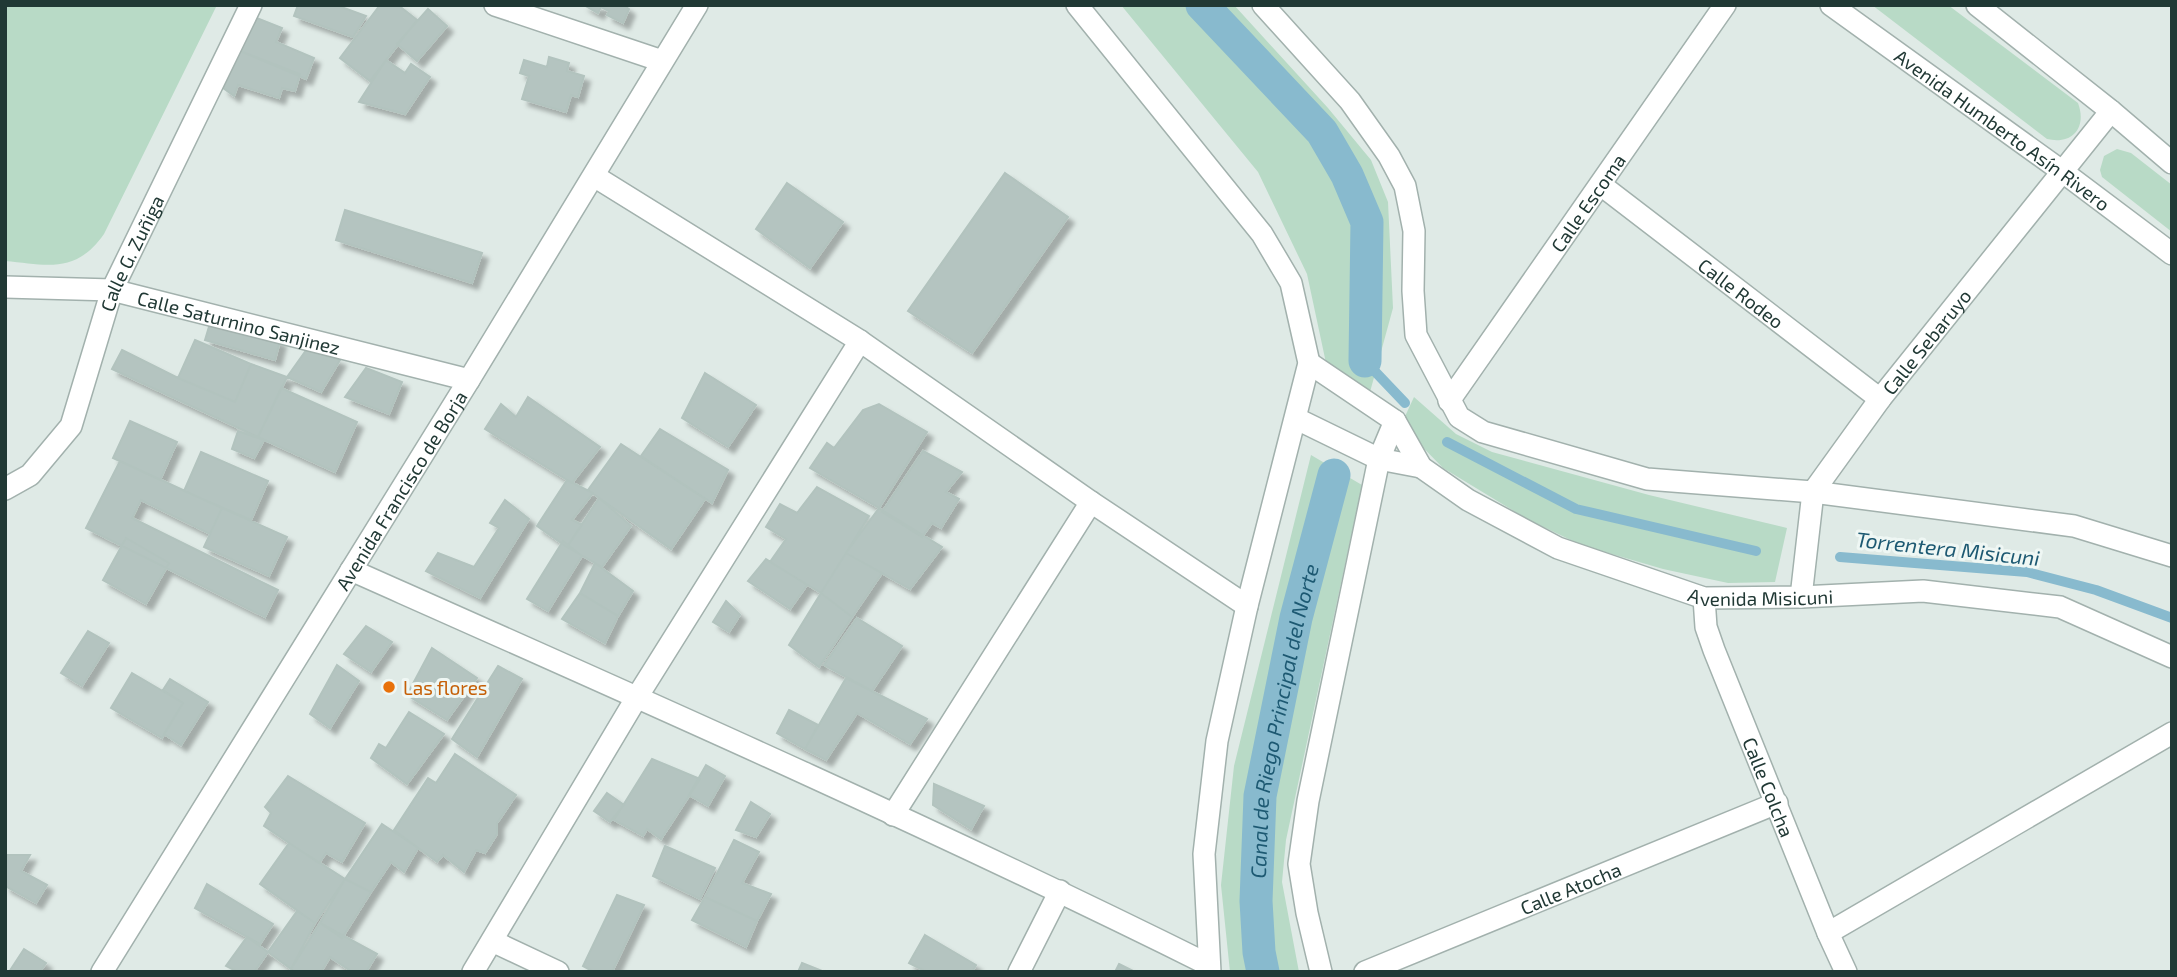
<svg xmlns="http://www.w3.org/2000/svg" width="2177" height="977" font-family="'Exo 2',sans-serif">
<defs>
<filter id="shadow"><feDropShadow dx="6" dy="6" stdDeviation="2" flood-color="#0004"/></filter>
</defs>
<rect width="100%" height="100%" fill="#dfeae6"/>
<!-- green -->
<path fill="#b8dac6" d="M5,5H217L104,234C76,274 48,265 5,261Z
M1121,5H1234L1328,108L1371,160L1388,202L1393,308L1370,392L1326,363L1307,274L1258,172Z
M1872,5H1948L2078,103C2087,127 2073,145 2047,139Z
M2117,149L2131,153L2172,185V232L2102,177L2100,170L2104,156Z
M1414,397L1456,434L1492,452L1649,495L1787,528L1775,582L1728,583L1663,569L1581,545L1527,519L1443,468L1401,425Z
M1311,455L1362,485L1286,840L1282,882L1299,972H1230L1221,885L1234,766Z"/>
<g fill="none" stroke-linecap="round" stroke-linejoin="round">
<!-- stream -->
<path stroke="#88bace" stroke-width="10" d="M1365,361L1405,403
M1447,442L1576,509L1756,551
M1840,557L2027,572L2096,590L2172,618"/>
<!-- canal -->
<g stroke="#88bace" stroke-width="33">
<path d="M1202,5L1322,132L1347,175L1367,222L1365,361"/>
<path id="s1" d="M1263,972L1259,952L1256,901L1260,796L1296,618L1334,475"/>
</g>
</g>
<!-- building -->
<path fill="#b4c4c0" stroke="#b2c3be" stroke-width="2" filter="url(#shadow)" d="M298,5H336L366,16L353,37L294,16Z
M380,5H398L417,20L370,81L340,58Z
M584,5H623L629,9L623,23L607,15L609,11L601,7L598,13Z
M428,9L447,26L417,61L397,44Z
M254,17L282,28L276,42L314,58L306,79L240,51Z
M240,51L300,74L295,91L282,88L279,98L238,85L234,96L223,88Z
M549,57L569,63L567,71L584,76L578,97L571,95L566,112L522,99L529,76L520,73L524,60L547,67Z
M386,60L405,73L411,64L430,77L405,114L359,102Z
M1005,173L1068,217L972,353L908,311Z
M787,183L843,222L810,268L756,229Z
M345,210L482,253L472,283L336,240Z
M211,320L280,341L275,360L205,340Z
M195,340L251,364L235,402L178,378Z
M307,349L340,360L321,392L287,377Z
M122,350L178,378L235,402L251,364L287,377L258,437L112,369Z
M366,368L402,382L389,414L345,397Z
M705,373L756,405L728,447L682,418Z
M281,388L357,422L335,472L258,437Z
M528,397L600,447L572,483L485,429L501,404L516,417Z
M879,404L927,432L879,508L810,468L827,443L834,448L863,410Z
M130,421L177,442L160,480L113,458Z
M660,429L728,470L712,503L641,456Z
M238,431L264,440L254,458L232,449Z
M621,444L705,499L671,549L588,490Z
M923,451L962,472L946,492L959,499L941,528L932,523L922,537L882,512Z
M201,452L268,481L251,520L184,491Z
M120,461L222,508L210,534L141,500L132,518L278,590L265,617L86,528Z
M567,480L593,493L572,520L582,525L567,547L537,526Z
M817,487L869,516L821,593L770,562L786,539L766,527L780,504L797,513Z
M599,498L631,526L602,567L567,547Z
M505,500L529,519L480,598L426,571L438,553L474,567L499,528L490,523Z
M222,508L287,537L269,576L204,547Z
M879,508L942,547L910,589L846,553Z
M126,538L169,563L146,604L103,580Z
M563,541L582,556L548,611L527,599Z
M846,553L882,573L852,617L821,593Z
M766,559L807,585L790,609L748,581Z
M595,563L633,591L618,616L580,593Z
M580,593L618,616L605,643L562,619Z
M821,593L852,617L819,667L789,645Z
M726,601L740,615L729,632L713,622Z
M857,618L902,646L872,691L824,665Z
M366,626L392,642L371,672L344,654Z
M88,631L109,643L82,686L61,673Z
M432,648L477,678L447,720L407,695Z
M337,665L359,681L330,728L310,714Z
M498,666L522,679L477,757L452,739Z
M132,673L183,703L162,738L111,708Z
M846,678L927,719L910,744L857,713L826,760L805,749Z
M170,679L208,702L181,745L164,734L183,703L163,690Z
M789,710L818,725L805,749L777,733Z
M409,712L444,734L407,784L371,758L379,744L386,748Z
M455,754L516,795L497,823V834L485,853L476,850L464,872L443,855L437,862L394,830L428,778L436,783Z
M652,759L700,779L661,839L647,829L643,836L614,820Z
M706,765L725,776L708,806L689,795Z
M288,776L365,823L342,862L326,853L319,863L264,826L271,813L265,807Z
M934,784L984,806L971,829L933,805Z
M607,793L624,805L610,822L594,811Z
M751,802L770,814L756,837L736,830Z
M382,824L418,848L404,872L391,862L371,892L345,879Z
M734,840L759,852L742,883L771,894L757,921L705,897Z
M289,843L345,879L315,923L260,884Z
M665,846L715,868L700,899L653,876Z
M5,855H30L21,871L47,885L36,903L5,886Z
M345,879L371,892L342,938L320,923Z
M207,884L273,924L260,944L195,908Z
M617,895L644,905L612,972H594L583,966Z
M705,897L757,921L746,947L692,920Z
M297,911L315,923L291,969L268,952Z
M320,923L377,954L366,972H352L330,957L321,972H295L291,969Z
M925,935L976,965L972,972H927L909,963Z
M247,937L268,952L254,972H238L226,966Z
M24,949L46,963L40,972H9Z
M802,963L822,971L798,972Z
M1119,964L1135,972H1115Z"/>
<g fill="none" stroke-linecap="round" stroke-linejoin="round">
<!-- minor casing -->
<g stroke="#a2b1ad" stroke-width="24">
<g id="minor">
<path d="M495,5L662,61"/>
<path d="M1077,5L1262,234L1291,283L1309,363L1247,606L1217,741L1204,854L1210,972"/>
<path d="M1263,5L1350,101L1389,156L1405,186L1414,231L1413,291L1416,335L1459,417L1483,432L1647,479L1813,492L2074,526L2172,556"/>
<path id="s2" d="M1831,5L2063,172L2172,254"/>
<path d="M1977,5L2111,111L2172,163"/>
<path d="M594,176L860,341L1091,502L1247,606"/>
<path id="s3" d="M1601,185L1880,399"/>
<path id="s4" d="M5,287L112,290L469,380"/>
<path id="s5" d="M1309,363L1395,421L1421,467L1468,500L1558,548L1704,598L1801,597L1923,591L2060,607L2172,657"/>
<path id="s6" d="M1449,401L1725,5"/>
<path d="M1297,419L1379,459L1421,467"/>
<path id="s7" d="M5,489L30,475L71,426L112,290L251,5"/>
<path d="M351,570C639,698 927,825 1209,965"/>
<path id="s8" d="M1801,597L1813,492L1880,399L2111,111"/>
<path id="s9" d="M1704,598L1706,627L1714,650L1828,933L1846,972"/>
<path d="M893,815L1091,502"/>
<path d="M1828,933L2172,733"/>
<path d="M492,941L558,972"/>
<path id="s10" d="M102,972L469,380L697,5"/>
<path d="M473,972L637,697L860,341"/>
<path d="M1019,972L1060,891"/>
<path d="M1321,972L1307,913L1299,864L1308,801L1379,459L1395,421"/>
<path id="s11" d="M1365,972L1777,803"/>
</g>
</g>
<!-- minor -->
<use href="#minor" stroke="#fff" stroke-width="21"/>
</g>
<!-- markers -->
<circle fill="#e8710a" stroke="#eff7f4" stroke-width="2.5" cx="389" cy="687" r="7"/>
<g text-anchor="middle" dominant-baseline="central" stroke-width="6" stroke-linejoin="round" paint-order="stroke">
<!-- street labels -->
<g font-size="19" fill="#213935" stroke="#eff7f4">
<text stroke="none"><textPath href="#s2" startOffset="212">Avenida Humberto Asín Rivero</textPath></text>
<text stroke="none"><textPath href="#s6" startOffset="242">Calle Escoma</textPath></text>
<text stroke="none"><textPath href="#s7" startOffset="276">Calle G. Zuñiga</textPath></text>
<text stroke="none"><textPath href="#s3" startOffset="177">Calle Rodeo</textPath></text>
<text stroke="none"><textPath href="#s4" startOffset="238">Calle Saturnino Sanjinez</textPath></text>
<text stroke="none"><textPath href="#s8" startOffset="294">Calle Sebaruyo</textPath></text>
<text stroke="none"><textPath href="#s10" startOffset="567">Avenida Francisco de Borja</textPath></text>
<text stroke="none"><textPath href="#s5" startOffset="527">Avenida Misicuni</textPath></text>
<text stroke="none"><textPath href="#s9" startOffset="201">Calle Colcha</textPath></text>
<text stroke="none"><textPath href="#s11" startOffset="222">Calle Atocha</textPath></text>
</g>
<!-- food labels -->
<g font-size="19" fill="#c56008" stroke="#eff7f4" text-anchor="start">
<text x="403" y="687">Las flores</text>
</g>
<!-- water labels -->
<g font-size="21" font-style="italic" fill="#1d5972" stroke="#eff7f4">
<text transform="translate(1948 548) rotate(6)">Torrentera Misicuni</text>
<text stroke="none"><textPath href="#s1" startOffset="254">Canal de Riego Principal del Norte</textPath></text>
</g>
</g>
<!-- border -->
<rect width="2177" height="977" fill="none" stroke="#213935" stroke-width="14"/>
</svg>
